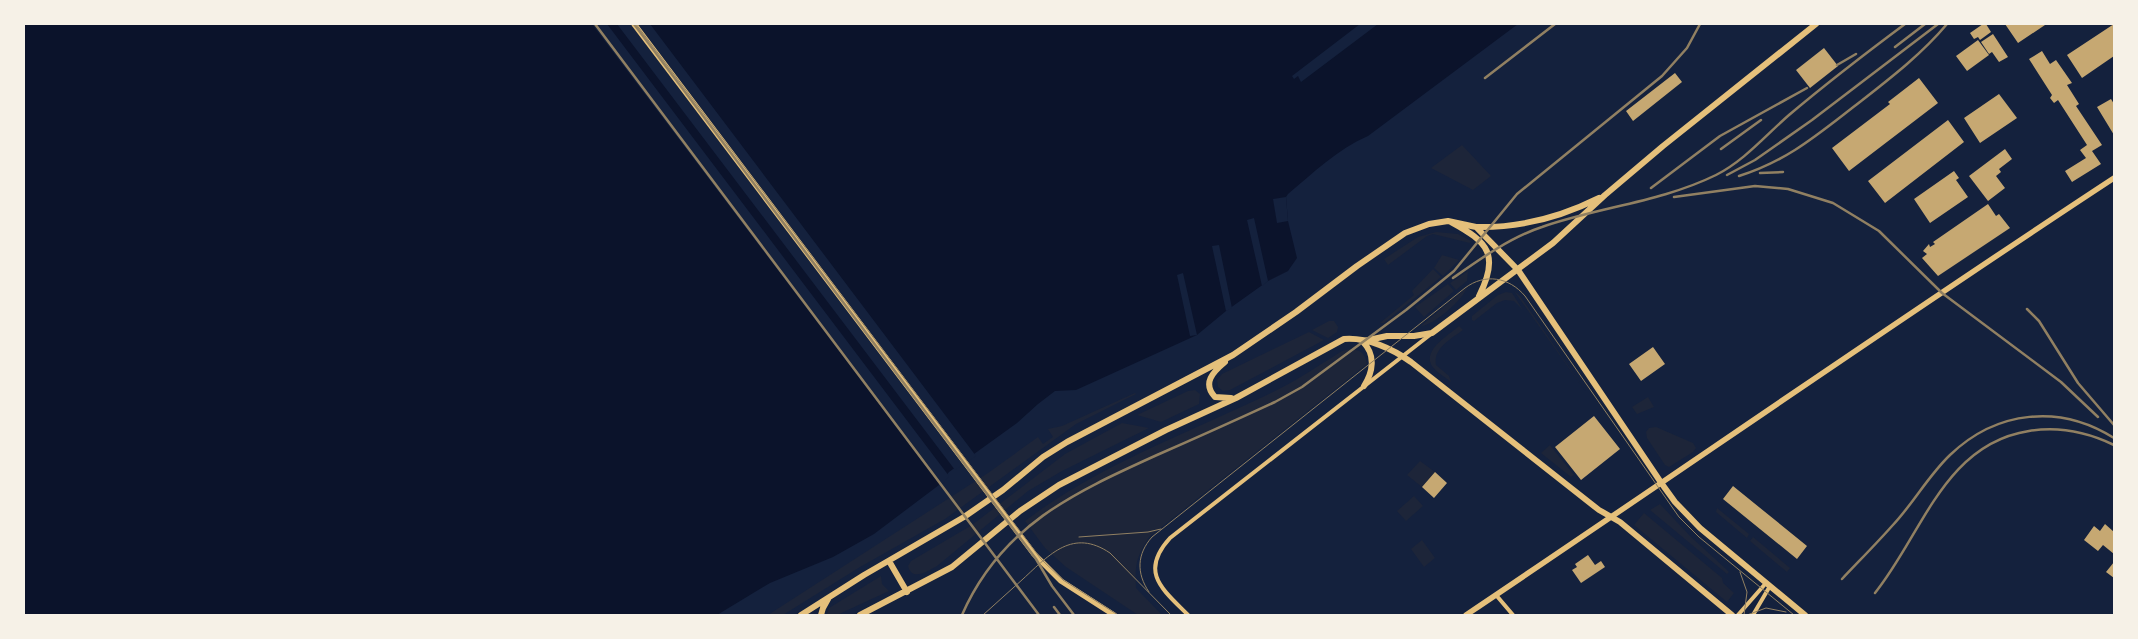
<svg xmlns="http://www.w3.org/2000/svg" width="2138" height="639" font-family="'Alegreya Sans',sans-serif">
<rect width="100%" height="100%" fill="#14213d"/>
<!-- green -->
<path fill="#1d2539" d="M1462,145L1491,176L1473,190L1431,168Z
M1436,232L1458,234L1471,241L1470,243L1433,234L1427,236L1388,265L1384,259L1418,237Z
M1442,255L1459,260L1443,276L1434,268Z
M1433,269L1441,277L1384,323H1380L1414,295L1412,291Z
M1468,271L1467,281L1456,290L1450,283Z
M1448,284L1454,291L1424,317L1415,307Z
M1467,287C1465,298 1433,326 1421,326Z
M1514,291L1520,296L1586,392Z
M1506,292L1512,293L1523,310L1514,301L1505,300L1497,303L1474,321L1472,320V316L1498,295Z
M1329,321H1334L1338,327L1337,332L1328,338L1312,330Z
M1459,326L1463,330C1451,339 1433,348 1436,365L1449,376L1451,382C1445,377 1436,372 1432,366C1422,350 1449,335 1459,326Z
M1309,332L1324,340L1230,390L1223,391L1218,387L1217,380L1222,374Z
M1350,349C1361,350 1365,353 1367,364L1149,537C1136,558 1135,564 1136,588L1162,615H1138L1066,567L1045,548L1025,521C1101,463 1194,431 1279,389C1301,378 1321,364 1342,351Z
M1195,390L1200,394L1199,404L1161,422L1137,415L1188,391Z
M1135,393L1136,394L1076,424L945,519L860,567L783,615H768L988,473L1038,437L1043,444L1053,437L1048,429L1062,426Z
M1648,397L1654,407L1637,414L1632,407Z
M1122,423L1149,428L1062,471L1028,491L937,566C928,571 912,582 908,566L911,561L972,525L1065,454Z
M1656,427L1693,443L1696,448L1693,452L1669,467L1665,465L1647,438L1646,432L1649,428Z
M1550,445L1574,475L1571,477L1541,453Z
M1420,461L1435,472L1422,487L1407,475Z
M1414,496L1423,506L1406,521L1397,511Z
M1660,504L1690,536L1726,569L1729,572L1727,574L1650,510Z
M1717,508L1749,534L1747,538L1716,512Z
M1644,513L1722,578L1723,583L1734,593L1727,602L1634,525Z
M1753,537L1790,568L1787,572L1750,541Z
M1422,540L1435,558L1424,567L1411,549Z
M881,576L882,584L889,591L837,615L827,614L829,608Z"/>
<!-- water -->
<path fill="#0b132b" d="M24,24H1518L1368,136C1338,149 1313,173 1288,194L1286,197L1288,221L1297,258L1288,271L1268,281L1226,311L1197,335L1076,390L1055,391L1038,404L1017,423L949,472L939,485L874,534L833,557L770,583L717,615H24Z"/>
<!-- pier -->
<path fill="#14213d" d="M592,24H607L949,476L941,486Z
M617,24H650L976,456L955,470Z
M1360,24H1378L1301,82L1298,76L1294,79L1292,76Z
M1286,197L1288,221L1277,223L1273,199Z
M1254,218L1268,281L1262,286L1247,220Z
M1219,245L1232,308L1226,311L1212,246Z
M1183,273L1197,335L1190,336L1177,275Z"/>
<!-- building -->
<path fill="#c6a872" d="M1983,24H1986L1991,32L1980,40L1978,37L1974,39L1970,33Z
M2005,24H2044L2045,25L2018,43Z
M2114,24V56L2082,78L2067,55Z
M1993,34L2008,57L1999,62L1992,52L1989,54L1981,42Z
M1978,40L1989,55L1967,71L1956,56Z
M1824,48L1838,66L1810,88L1796,70Z
M2042,51L2050,64L2056,60L2072,83L2067,85L2079,104L2076,106L2102,145L2092,151L2101,164L2072,182L2065,171L2086,158L2080,150L2087,145L2058,100L2054,103L2050,98L2052,95L2029,59Z
M1675,73L1682,82L1633,121L1626,111Z
M1919,78L1938,103L1849,171L1832,148L1890,104L1888,102Z
M1999,94L2017,118L1980,143L1964,118Z
M2111,99L2114,104V135L2097,107Z
M1948,120L1964,142L1885,203L1868,181Z
M2005,149L2012,159L1999,169L2001,172L1996,176L2005,188L1988,201L1969,176Z
M1954,171L1959,178L1956,180L1968,197L1930,223L1914,199Z
M1988,204L1996,216L1999,214L2010,228L1938,276L1922,258L1927,254L1923,251L1929,244L1930,247L1935,244L1933,242Z
M1653,347L1665,364L1641,381L1629,364Z
M1594,416L1620,449L1581,480L1555,447Z
M1435,472L1447,483L1434,498L1422,487Z
M1733,486L1807,546L1797,559L1723,499Z
M2105,524L2114,532V554L2103,545L2098,551L2084,540L2094,526L2100,531Z
M1588,555L1595,565L1601,561L1605,567L1581,583L1572,570L1577,567L1575,564Z
M2114,562V578L2106,572Z"/>
<g fill="none" stroke-linecap="round" stroke-linejoin="round">
<!-- minor -->
<path stroke="#e5c07b" stroke-width="4" d="M1496,595L1513,615
M1188,615C1162,589 1139,572 1170,538L1431,334
M1738,615L1766,583
M1753,615L1770,586"/>
<!-- secondary -->
<path stroke="#e5c07b" stroke-width="5.5" d="M634,24L1034,554L1061,581L1114,615
M1466,615C1682,470 1896,321 2114,178"/>
<!-- primary -->
<path stroke="#e5c07b" stroke-width="6" d="M1451,222C1488,242 1500,255 1479,296
M1476,227C1520,228 1559,218 1599,198
M1364,341L1387,336H1414L1432,333L1553,243L1605,195L1663,146L1816,24
M1363,342C1376,355 1373,372 1364,386
M1225,362C1213,372 1202,383 1215,397L1231,398
M889,561L907,592
M801,615L864,575L964,517L1003,490L1043,457L1067,442L1233,355L1296,312L1357,266L1405,233L1429,224L1448,221L1476,227L1518,270L1662,484L1675,502L1700,528L1805,615
M821,615L823,608L828,599
M860,615L952,567L1020,511L1059,485L1166,430L1236,398L1344,339C1367,337 1393,349 1411,362L1599,510L1620,522L1732,615"/>
<!-- tram -->
<path stroke="#918062" stroke-width="1" d="M636,24L1041,559L1063,580L1118,615
M1079,537L1148,532L1161,529
M1740,572L1747,592L1744,615
M1149,592C1136,573 1137,554 1152,537L1465,288C1485,273 1509,277 1525,296L1679,517L1699,537L1794,615
M983,615C996,603 1010,591 1023,579C1050,554 1073,528 1110,553L1171,615
M1747,615L1766,608L1786,612"/>
<!-- rail -->
<path stroke="#918062" stroke-width="2.5" d="M595,24L1039,615
M634,24L1036,559L1052,586L1074,615
M1895,47L1925,24
M1837,65L1856,54
M1485,78L1555,24
M1721,149L1761,120
M1760,173L1783,172
M1727,175L1755,160L1812,120L1938,24
M1739,176C1787,161 1817,135 1856,105C1888,80 1921,55 1947,24
M1651,188L1720,136L1807,88
M1674,197L1755,186L1788,189L1833,203L1879,231L1942,293L2061,382L2098,417
M1453,278C1480,259 1511,237 1542,227C1599,207 1661,202 1716,175C1744,161 1766,135 1789,115C1827,83 1866,53 1905,24
M2027,309L2039,321L2078,383L2114,425
M1842,579C1859,561 1876,544 1892,526C1913,504 1928,476 1950,455C1997,410 2060,404 2114,438
M1875,593C1922,535 1944,444 2029,431C2059,426 2087,432 2114,445
M1054,607L1060,615
M962,615C1001,526 1073,493 1157,455C1196,438 1236,420 1275,402L1302,387L1406,310L1454,271L1517,194L1662,76L1687,48L1700,24"/>
</g>
<!-- border -->
<rect width="2138" height="639" fill="none" stroke="#f6f1e7" stroke-width="50"/>
</svg>
